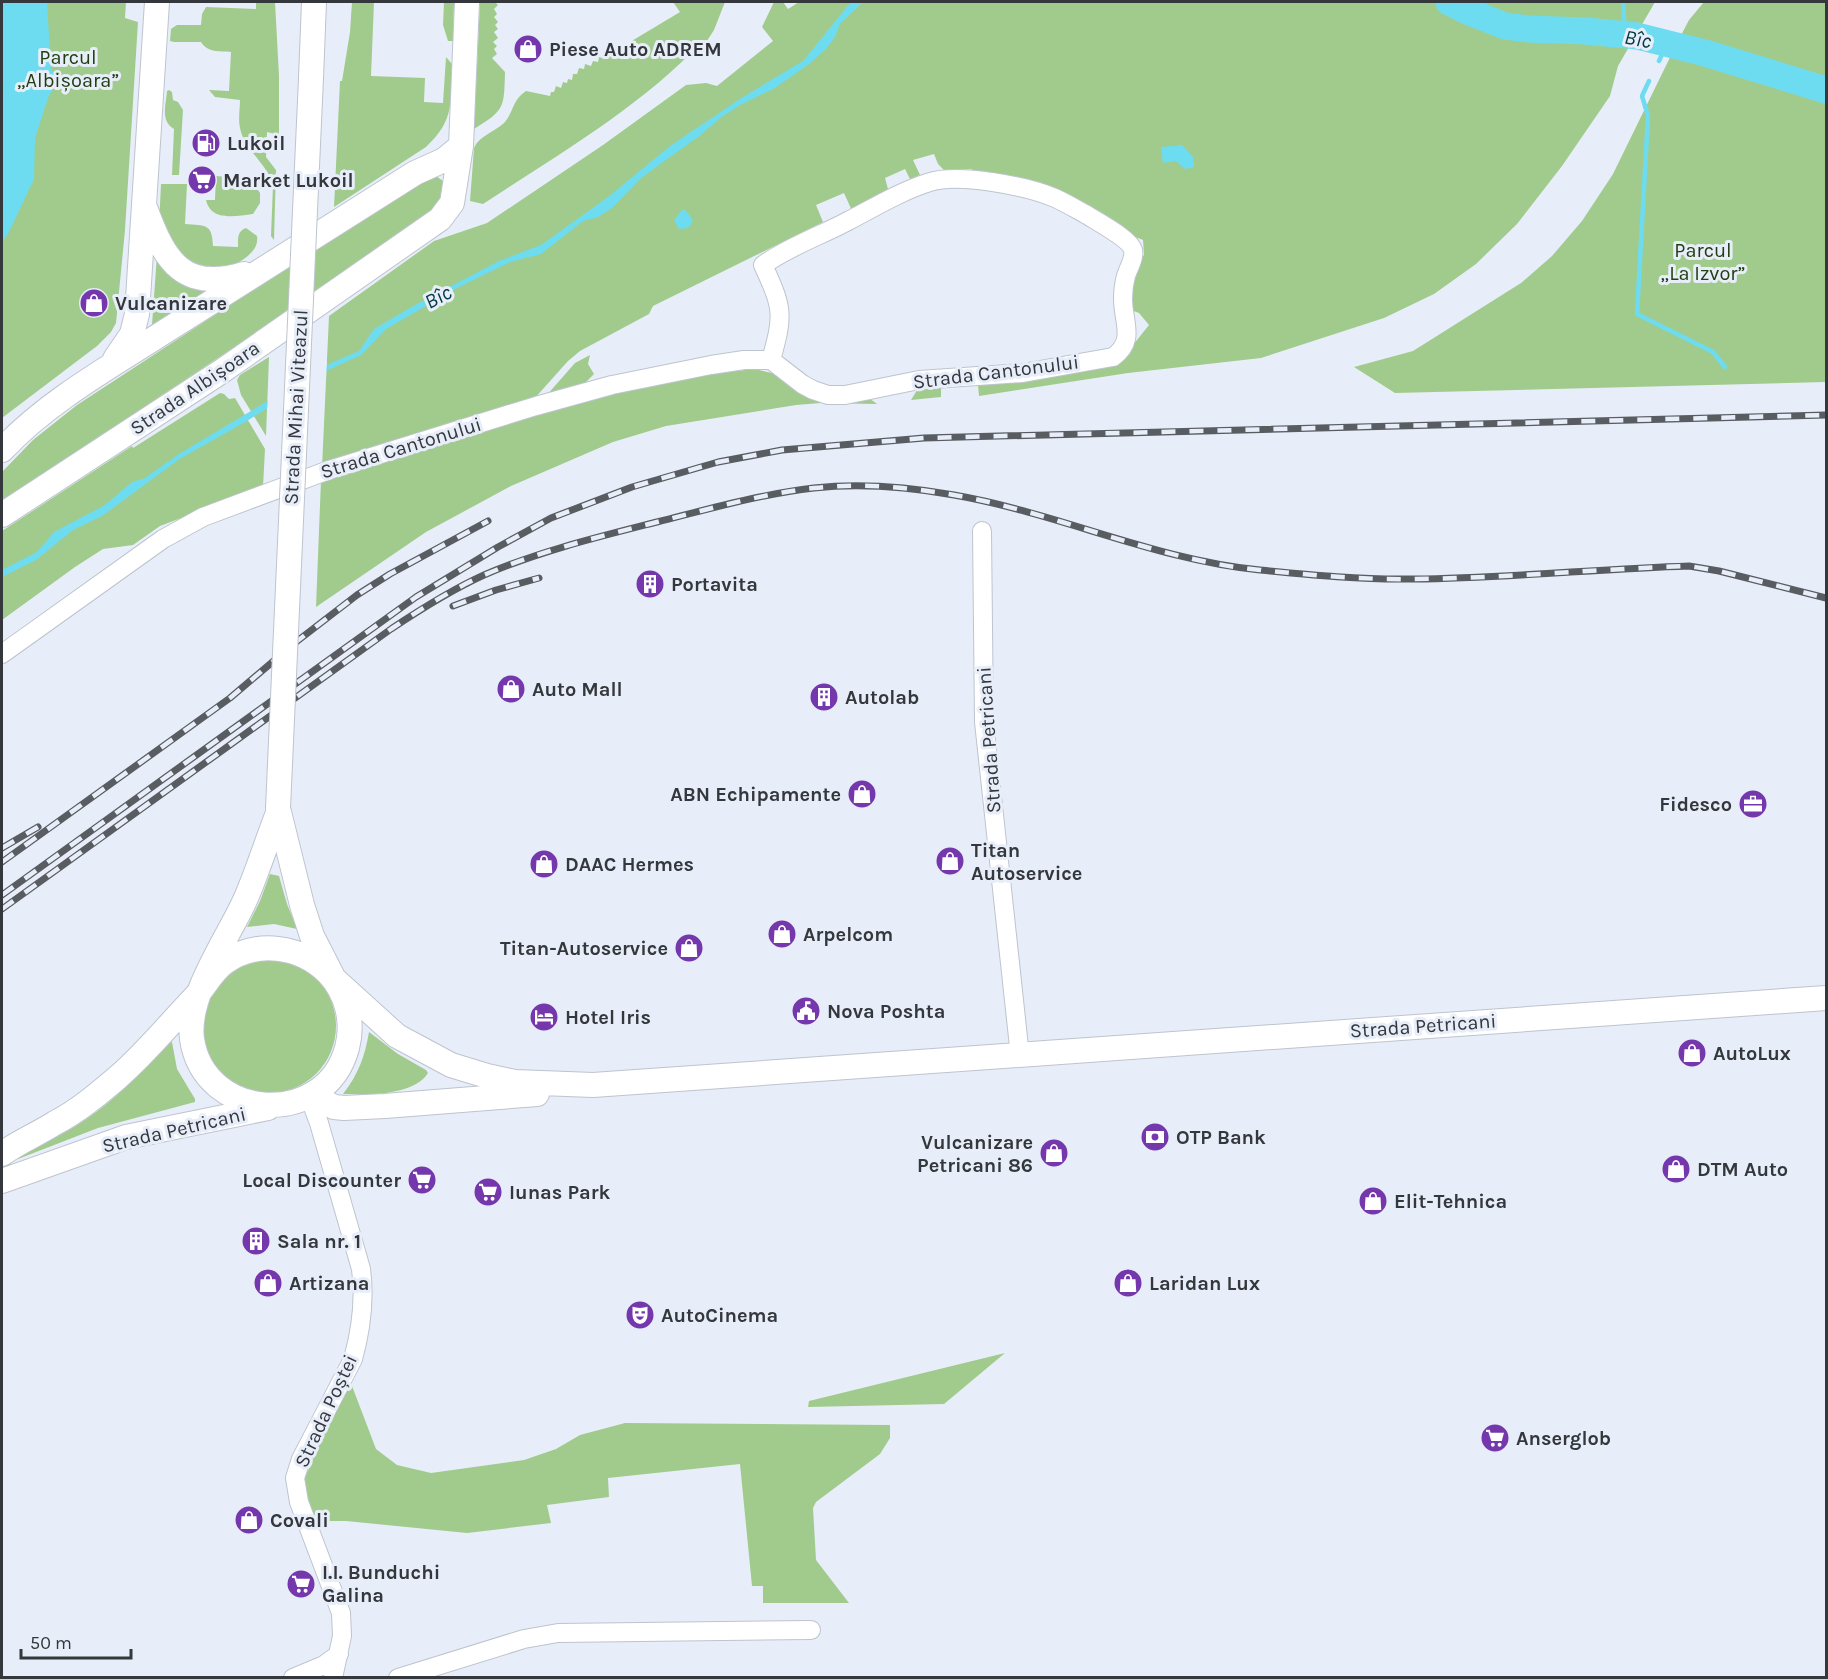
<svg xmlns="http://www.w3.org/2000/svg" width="1828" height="1679" font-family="Karla,sans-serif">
<rect width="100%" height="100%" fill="#e8eef9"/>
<!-- green -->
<path fill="#a0cb8c" d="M2,2H126L125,18L138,22L125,230L116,323L111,332L97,346L2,418Z
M256,2H275L279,76V135L267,132L266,157L276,170L274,240L271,236L273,185C267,163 244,150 240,128C238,119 240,109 240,100L215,97L209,90L229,91L231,52C219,51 208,53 201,42H174L170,41L171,29L177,25H201L202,14L206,7L256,9Z
M352,2H374L371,76L425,78L424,102L443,103L446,57L452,64C450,101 456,119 426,147L334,207L340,81H342L350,32Z
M444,2H454L453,41H448L443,25Z
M480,2H495L498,5L494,9L497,14L494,17L498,22L495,25L498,29L494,32L498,38L493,42L497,46L494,49L497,54L492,58L505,72C504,108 505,110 474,129Z
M673,2H725L714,30L705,44L702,42C639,108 559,154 483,204L470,201L474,148C479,136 494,132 504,123C514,112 512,100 526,91L550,96L551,92H554L556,86L561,88L563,82L567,83L568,79L572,80L573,74H577L579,68L584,69L585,64L591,66L593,61L598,62L599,57L606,59L608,54L613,55L615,52L622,54L624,47L628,48L630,42L680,12Z
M774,2H783L788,9L799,2H1655L1618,66L1610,96L1562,166L1517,224L1476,264L1434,294L1384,318L1261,358L1128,373L979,396L978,385L1043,379L1056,372L1080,367L1102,369L1125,355L1149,325L1139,313L1131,310C1127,292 1132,268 1144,255L1143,240L973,175L972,169L944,170L938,164L934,154L913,160L920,175L910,179L905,169L885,178L888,189L884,195L853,213L844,193L816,205L823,222L653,306L649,314L580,351L568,361L534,399L322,467L329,316L434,241L487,223L603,145L686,85L706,83L717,86L773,41L762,27Z
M1704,2H1826V382L1395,393L1354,367L1413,351L1521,283L1552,256L1582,221L1613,174L1678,41L1689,20Z
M169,90L172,92L173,100L178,102L183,110L179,175H172L174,129C160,121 166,105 167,91Z
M216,176L250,179L260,193V203L253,214C236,216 211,222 206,200H215Z
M436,176L443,181L445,194L433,211L336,279L2,502V472L33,440L77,405L424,178Z
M161,184H187L185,224C206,226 212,223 213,246L238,247C238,239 237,231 246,228L257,236C260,255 235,263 222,272L191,268L159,225Z
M157,255L212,287L152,325Z
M590,355L588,364L594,374L584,384L546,396L575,363Z
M269,357L266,436L241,395L237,380L240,375Z
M755,369L865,395L877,404L821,403L796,405L666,426L613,442L511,486L426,532L316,607L321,480L568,402L697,375Z
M941,383V397L911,400L919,387Z
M220,393L224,394L229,399L235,398L265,449L263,487L160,526L133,545L103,549L75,567L2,620V531L132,446L133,448Z
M270,874L279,876L287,904L297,929L274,924L247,927L260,901Z
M202 1026a67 67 0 1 1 134 0a67 67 0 1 1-134 0Z
M369,1032L398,1054L426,1070L428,1073C414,1096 366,1095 343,1094C358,1075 365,1056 369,1032Z
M172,1042L177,1069L195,1099V1102L98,1128L18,1159L17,1154C34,1147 51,1140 67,1131C107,1109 138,1076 168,1043Z
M1005,1353L944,1404L808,1407L809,1401Z
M352,1386L376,1449L397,1465L431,1473L524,1460L556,1449L580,1435L625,1423L890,1425V1438L880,1454L816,1502L813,1508L816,1560L849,1603H763V1586H752L740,1464L608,1478L609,1497L547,1505L551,1523L467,1533L346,1521H317L304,1497L303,1482L343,1391Z"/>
<!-- water -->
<path fill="#6edcf0" d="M2,2H47L51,70L59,77L48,98L35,138L34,179L8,234L2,242Z
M851,2H863L840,24L835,37L826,49L809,64L775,88L740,105L720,118L702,134L641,178L612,208L598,217L583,221L541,254L510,262L457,288L386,329L361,355L328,370L247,421L181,458L102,516L73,530L36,560L2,577V570L37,552L54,532L105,505L132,482L145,478L179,454L331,363L359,351L374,329L415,305L499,261L541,245L608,197L670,146L743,97L803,61Z
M1182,145L1193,157L1194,167L1185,169L1176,161L1163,163L1161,147Z
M683,209L688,213L693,221L688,228L679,229L674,220Z"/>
<!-- pier -->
<path fill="#e8eef9" d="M327,362L326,375L267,411L268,398Z"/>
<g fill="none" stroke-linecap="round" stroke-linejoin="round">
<!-- stream -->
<path stroke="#6edcf0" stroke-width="4.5" d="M1623,2L1625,35
M1659,61L1667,43
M1649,81L1642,96L1648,116L1637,314L1713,352L1725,367"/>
<!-- river -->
<path stroke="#6edcf0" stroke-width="27" d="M1449,2L1467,11L1505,26L1529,29L1586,31L1637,36L1705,53L1826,90"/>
<!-- minor casing -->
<g stroke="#bec4ce" stroke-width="20">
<path id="minor" d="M982,531L984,722L1020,1056
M2,654L163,539L203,517L329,470L536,406L612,385L711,365L744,360H771L802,384L813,390L828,395H845L919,380L1023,373L1113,357C1136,341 1123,322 1123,299C1123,292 1124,283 1126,276C1128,269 1135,258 1133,250C1130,239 1098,222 1087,215C1076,209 1066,203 1055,198C1027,186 959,173 930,182C901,191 875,207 848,221C820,236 790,246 763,265C783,308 784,314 771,360
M309,1096L319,1123L361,1269C365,1299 361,1330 353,1359L301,1459L295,1478L299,1502L341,1613L342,1636L333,1678
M293,1678L324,1665L339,1654
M398,1678L524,1639L558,1633L811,1630"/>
</g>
<!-- major casing -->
<g stroke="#bec4ce" stroke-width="26">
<path id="major" d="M311,78L314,2
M146,210C165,262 184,292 244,274
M115,359L132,334L137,314L157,2
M2,450C47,402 108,368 164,332C247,279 331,226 415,173L444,160L461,146
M2,515L222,371L440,219L452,203L461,146L467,2
M278,808L302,905L312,936L334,979L397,1036L451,1065L487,1076L515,1082L593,1085L1826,998
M311,1095L334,1107L344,1108L385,1106L537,1094
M2,1154C18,1142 38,1134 55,1123C78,1111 97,1095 117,1078C146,1053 170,1023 196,996C206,985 212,972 224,963C256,939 301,946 328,973C347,993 354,1022 347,1048C325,1129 204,1121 192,1039C186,995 229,937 246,898C258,870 267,841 278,813
M2,1181L126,1137L268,1108"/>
</g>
<!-- minor -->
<use href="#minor" stroke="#fff" stroke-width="18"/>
<!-- major -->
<use href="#major" stroke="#fff" stroke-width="24"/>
<!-- rail casing -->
<g stroke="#595d62" stroke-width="7">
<path id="rail" d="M453,606L496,590L539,578
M2,848L38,827
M2,862L230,698L296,642L357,595L390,574L488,521
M2,895L416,597L498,547L551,518L632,487L718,462L782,450L924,438L1826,415
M2,909L391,629C421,609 451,590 484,575C540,551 598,537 657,522C709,509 761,494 814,488C861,483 908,487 954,495C1058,513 1155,560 1260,570C1311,575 1363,580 1414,579C1506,578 1597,569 1689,566L1719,571L1826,598"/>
</g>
<!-- rail -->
<use href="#rail" stroke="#e8eef9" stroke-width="4.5" stroke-dasharray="14" stroke-linecap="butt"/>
<!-- major-bridge casing -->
<g stroke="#bec4ce" stroke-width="26" stroke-linecap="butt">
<path id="major-bridge" d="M278,808L311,78"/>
</g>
<!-- major-bridge -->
<use href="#major-bridge" stroke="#fff" stroke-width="24"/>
</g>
<!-- icons -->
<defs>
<g id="shop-disc" transform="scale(1.5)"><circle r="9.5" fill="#7437ac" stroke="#e8eef9"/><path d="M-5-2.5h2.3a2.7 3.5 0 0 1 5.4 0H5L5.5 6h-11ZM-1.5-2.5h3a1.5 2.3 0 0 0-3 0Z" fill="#fff"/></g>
<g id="fuel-disc" transform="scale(1.5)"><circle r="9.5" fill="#7437ac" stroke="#e8eef9"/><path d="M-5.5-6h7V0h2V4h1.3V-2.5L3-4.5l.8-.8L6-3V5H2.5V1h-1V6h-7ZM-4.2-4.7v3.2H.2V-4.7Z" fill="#fff"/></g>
<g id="supermarket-disc" transform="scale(1.5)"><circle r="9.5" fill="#7437ac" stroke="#e8eef9"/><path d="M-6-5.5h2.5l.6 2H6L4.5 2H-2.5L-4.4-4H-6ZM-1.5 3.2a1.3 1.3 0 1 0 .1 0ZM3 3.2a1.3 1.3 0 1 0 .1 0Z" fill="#fff"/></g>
<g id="building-disc" transform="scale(1.5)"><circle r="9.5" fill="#7437ac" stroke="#e8eef9"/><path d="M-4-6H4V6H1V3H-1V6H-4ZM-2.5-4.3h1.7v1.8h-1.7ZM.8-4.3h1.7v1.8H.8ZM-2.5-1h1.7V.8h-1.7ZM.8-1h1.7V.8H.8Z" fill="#fff"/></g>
<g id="office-disc" transform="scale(1.5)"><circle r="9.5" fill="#7437ac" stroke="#e8eef9"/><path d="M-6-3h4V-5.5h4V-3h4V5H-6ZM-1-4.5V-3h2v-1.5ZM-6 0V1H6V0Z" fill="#fff"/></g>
<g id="civic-disc" transform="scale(1.5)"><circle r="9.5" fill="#7437ac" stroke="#e8eef9"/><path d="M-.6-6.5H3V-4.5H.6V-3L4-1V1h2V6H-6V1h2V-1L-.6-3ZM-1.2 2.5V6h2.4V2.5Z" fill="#fff"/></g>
<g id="hotel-disc" transform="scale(1.5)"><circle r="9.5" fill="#7437ac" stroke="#e8eef9"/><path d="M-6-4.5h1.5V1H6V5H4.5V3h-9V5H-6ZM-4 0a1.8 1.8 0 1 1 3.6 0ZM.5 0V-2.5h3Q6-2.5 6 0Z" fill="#fff"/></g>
<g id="bank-disc" transform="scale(1.5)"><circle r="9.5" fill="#7437ac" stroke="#e8eef9"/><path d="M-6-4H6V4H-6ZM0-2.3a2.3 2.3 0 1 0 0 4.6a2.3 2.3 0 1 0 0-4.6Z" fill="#fff"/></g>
<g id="theatre-disc" transform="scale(1.5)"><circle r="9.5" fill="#7437ac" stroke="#e8eef9"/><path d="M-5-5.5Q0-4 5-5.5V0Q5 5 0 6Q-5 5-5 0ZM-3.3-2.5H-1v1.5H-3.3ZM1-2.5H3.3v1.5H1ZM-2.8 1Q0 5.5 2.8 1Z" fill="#fff"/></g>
</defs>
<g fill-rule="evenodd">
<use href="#shop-disc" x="528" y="49"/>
<use href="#fuel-disc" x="206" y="143"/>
<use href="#supermarket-disc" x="202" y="180"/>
<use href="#shop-disc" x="94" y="303"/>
<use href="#building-disc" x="650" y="584"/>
<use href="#shop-disc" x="511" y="689"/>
<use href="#building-disc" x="824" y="697"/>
<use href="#shop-disc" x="862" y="794"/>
<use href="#office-disc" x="1753" y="804"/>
<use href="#shop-disc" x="950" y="861"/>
<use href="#shop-disc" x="544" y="864"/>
<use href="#shop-disc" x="782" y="934"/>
<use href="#shop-disc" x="689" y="948"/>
<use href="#civic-disc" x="806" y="1011"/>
<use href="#hotel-disc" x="544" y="1017"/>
<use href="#shop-disc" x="1692" y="1053"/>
<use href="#bank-disc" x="1155" y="1137"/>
<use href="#shop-disc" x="1054" y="1153"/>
<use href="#shop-disc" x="1676" y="1169"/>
<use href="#supermarket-disc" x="422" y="1180"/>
<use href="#supermarket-disc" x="488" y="1192"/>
<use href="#shop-disc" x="1373" y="1201"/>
<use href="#building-disc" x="256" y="1241"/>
<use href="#shop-disc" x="268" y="1283"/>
<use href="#shop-disc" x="1128" y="1283"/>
<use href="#theatre-disc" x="640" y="1315"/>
<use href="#supermarket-disc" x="1495" y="1438"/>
<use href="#shop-disc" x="249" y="1520"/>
<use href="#supermarket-disc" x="301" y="1584"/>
</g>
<g text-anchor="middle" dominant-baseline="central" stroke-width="6" stroke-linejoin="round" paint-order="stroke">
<!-- poi labels -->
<g font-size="20" font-weight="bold" fill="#34373b" stroke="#e8eef9" text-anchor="start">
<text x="549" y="49">Piese Auto ADREM</text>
<text x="227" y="143">Lukoil</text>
<text x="223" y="180">Market Lukoil</text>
<text x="115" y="303">Vulcanizare</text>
<text x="671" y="584">Portavita</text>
<text x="532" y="689">Auto Mall</text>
<text x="845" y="697">Autolab</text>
<text x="841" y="794" text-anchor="end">ABN Echipamente</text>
<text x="1732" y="804" text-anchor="end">Fidesco</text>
<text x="971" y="850">Titan<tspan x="971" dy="23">Autoservice</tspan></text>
<text x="565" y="864">DAAC Hermes</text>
<text x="803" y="934">Arpelcom</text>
<text x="668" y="948" text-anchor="end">Titan-Autoservice</text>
<text x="827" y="1011">Nova Poshta</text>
<text x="565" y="1017">Hotel Iris</text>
<text x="1713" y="1053">AutoLux</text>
<text x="1176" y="1137">OTP Bank</text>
<text x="1033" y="1142" text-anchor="end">Vulcanizare<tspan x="1033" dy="23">Petricani 86</tspan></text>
<text x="1697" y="1169">DTM Auto</text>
<text x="401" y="1180" text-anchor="end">Local Discounter</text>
<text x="509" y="1192">Iunas Park</text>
<text x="1394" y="1201">Elit-Tehnica</text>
<text x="277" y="1241">Sala nr. 1</text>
<text x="289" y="1283">Artizana</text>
<text x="1149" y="1283">Laridan Lux</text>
<text x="661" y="1315">AutoCinema</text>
<text x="1516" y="1438">Anserglob</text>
<text x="270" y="1520">Covali</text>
<text x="322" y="1572">I.I. Bunduchi<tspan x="322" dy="23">Galina</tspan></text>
</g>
<!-- park labels -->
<g font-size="20" fill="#203e0f" stroke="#e8eef9">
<text x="68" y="57">Parcul<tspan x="68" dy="23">„Albișoara”</tspan></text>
<text x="1703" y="250">Parcul<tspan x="1703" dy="23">„La Izvor”</tspan></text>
</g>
<!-- street labels -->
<g font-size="20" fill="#34373b" stroke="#e8eef9">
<text transform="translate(996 372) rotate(-7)">Strada Cantonului</text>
<text transform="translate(195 388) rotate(-34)">Strada Albișoara</text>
<text transform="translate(296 407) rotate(-87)">Strada Mihai Viteazul</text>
<text transform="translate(401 448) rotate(-17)">Strada Cantonului</text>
<text transform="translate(989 740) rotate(-94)">Strada Petricani</text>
<text transform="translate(1423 1026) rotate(-4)">Strada Petricani</text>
<text transform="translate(174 1130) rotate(-13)">Strada Petricani</text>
<text transform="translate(326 1411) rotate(-65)">Strada Poștei</text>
</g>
<!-- water labels -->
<g font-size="21" font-style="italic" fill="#023941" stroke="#e8eef9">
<text transform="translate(1638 39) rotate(11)">Bîc</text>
<text transform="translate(438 297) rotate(-28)">Bîc</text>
</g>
</g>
<!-- border -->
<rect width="1828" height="1679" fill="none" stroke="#34373b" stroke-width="6"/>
<!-- scale -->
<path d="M21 1649v9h110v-9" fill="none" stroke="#34373b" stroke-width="3"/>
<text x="30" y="1649" font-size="18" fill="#34373b" stroke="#e8eef9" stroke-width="4.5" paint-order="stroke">50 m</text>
</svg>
